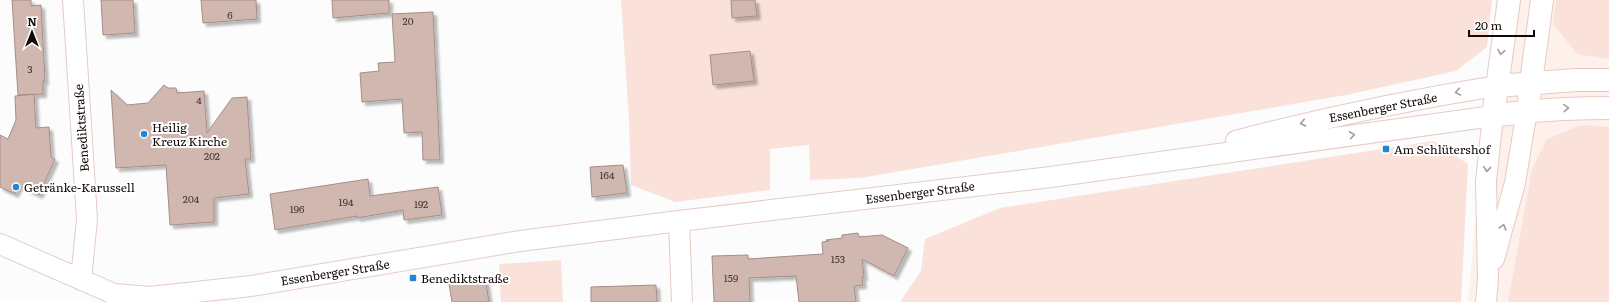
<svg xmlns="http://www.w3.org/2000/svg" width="1609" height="302" font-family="Literata,serif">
<defs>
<filter id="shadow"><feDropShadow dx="3.5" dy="3.5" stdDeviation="1" flood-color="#0004"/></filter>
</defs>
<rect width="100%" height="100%" fill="#fcfcfc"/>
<!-- built -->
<path fill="#fef0eb" d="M1496,0H1609V302H1468Z"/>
<!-- green -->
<path fill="#fae2db" d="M621,0H1492L1487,47L1456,71L1346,95L860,178L810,180L809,145L770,149V190L675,202L631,185L629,120Z
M1556,0H1609V59L1577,54L1553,24Z
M1581,125L1609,127V302H1508L1532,169L1547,139Z
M1434,141L1468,164L1461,302H900L921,271L925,239L1000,208Z
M561,260L563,302H501L499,264Z"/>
<!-- building -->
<path fill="#d0b7af" stroke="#a68d86" filter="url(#shadow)" d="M12,0H31V6L41,5L45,81H43V94L18,95Z
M101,0H133L135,33L103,35Z
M201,0H256L257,19L203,23Z
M332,0H389V13L333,18Z
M731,0H755L757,16L732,18Z
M433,12L440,160H423L422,132L404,133L402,99L362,102L360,73L379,71L378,63L395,62L392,14Z
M750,51L754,81L713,85L710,55Z
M164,85L168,88H176L177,93L204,91L207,133L232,98L247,97L251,159H245L249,194L214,198V222L170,225L166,165L116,168L111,90L127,105L148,103Z
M34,94L36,128L49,127L51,157L55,159L39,195L19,186L15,194L0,187V135L8,139L16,120L15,96Z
M623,165L627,193L592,197L590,167Z
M368,179L370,196L438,187L442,215L404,220L403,210L357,218V216L275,230L270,194Z
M858,233L859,237L882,235L908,248L894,276L862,259L864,277H862L863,285L854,286L856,302H799L796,276L749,278L750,302H714L712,256L748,255V259L823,254L822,242L829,241L826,240L842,238V235Z
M485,277L489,302H452L449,284Z
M656,285L657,302H591V287Z"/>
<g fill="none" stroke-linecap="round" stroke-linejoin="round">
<!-- street casing -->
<g stroke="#e6cbc3" stroke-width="22">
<path id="street" d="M73,0L87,219L81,280
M1236,141C1322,118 1409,100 1496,86
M679,221L682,302
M0,244L114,294L150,297L251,286L520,241L679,221L1051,177L1493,116L1486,181L1488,278L1486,302
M1494,259L1515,183L1527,110"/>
</g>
<!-- secondary casing -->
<g stroke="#e6cbc3" stroke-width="24">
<path id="secondary" d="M1509,0L1493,116C1532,110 1570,108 1609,108
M1496,86L1576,80H1609
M1529,97L1542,0"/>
</g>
<!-- street -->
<use href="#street" stroke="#fff" stroke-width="20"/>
<!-- secondary -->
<use href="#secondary" stroke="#fff" stroke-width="22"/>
</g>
<!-- one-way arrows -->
<defs><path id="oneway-chevron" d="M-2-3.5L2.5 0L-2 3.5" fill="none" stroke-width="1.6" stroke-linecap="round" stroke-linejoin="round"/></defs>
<g stroke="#a09d9c">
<use href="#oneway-chevron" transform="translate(1501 52) rotate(99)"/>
<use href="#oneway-chevron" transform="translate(1458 92) rotate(170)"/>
<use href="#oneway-chevron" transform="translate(1566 108) rotate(-3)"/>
<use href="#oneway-chevron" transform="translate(1303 123) rotate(168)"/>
<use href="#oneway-chevron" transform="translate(1352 135) rotate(-8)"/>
<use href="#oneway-chevron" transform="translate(1487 169) rotate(96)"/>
<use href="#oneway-chevron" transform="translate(1503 227) rotate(-74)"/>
</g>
<!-- markers -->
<g fill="#2684d1" stroke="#fff" stroke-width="1.5">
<circle cx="144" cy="134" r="4"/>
<rect x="1382" y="145" width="8" height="8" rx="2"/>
<circle cx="16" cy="187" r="4"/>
<rect x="409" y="274" width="8" height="8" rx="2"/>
</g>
<g text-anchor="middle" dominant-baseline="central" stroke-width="4" stroke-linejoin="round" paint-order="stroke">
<!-- number labels -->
<g font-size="10" fill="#413431">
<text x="230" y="14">6</text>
<text x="408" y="20">20</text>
<text x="30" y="68">3</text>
<text x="199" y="99">4</text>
<text x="212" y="155">202</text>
<text x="607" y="174">164</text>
<text x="191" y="198">204</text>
<text x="346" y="201">194</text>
<text x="421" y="203">192</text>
<text x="297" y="208">196</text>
<text x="838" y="258">153</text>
<text x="731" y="277">159</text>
</g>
<!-- street labels -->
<g font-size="12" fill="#110907" stroke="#fff">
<text transform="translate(1383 107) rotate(-11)">Essenberger Straße</text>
<text transform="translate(81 128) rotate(-94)">Benediktstraße</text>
<text transform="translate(920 192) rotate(-7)">Essenberger Straße</text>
<text transform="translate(335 272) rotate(-9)">Essenberger Straße</text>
</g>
<!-- poi labels -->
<g font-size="12" fill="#110907" stroke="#fff" text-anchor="start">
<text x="152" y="127">Heilig<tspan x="152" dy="14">Kreuz Kirche</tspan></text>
<text x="1394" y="149">Am Schlütershof</text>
<text x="24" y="187">Getränke-Karussell</text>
<text x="421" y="278">Benediktstraße</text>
</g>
</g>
<!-- north arrow -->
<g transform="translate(32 32)" stroke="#ffffff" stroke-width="3" paint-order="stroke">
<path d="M0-3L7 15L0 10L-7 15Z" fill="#110907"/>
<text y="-6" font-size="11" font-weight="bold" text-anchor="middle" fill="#110907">N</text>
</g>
<!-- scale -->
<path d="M1469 30v6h65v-6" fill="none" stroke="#110907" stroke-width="2"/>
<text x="1475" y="30" font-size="12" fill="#110907" stroke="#ffffff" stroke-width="3" paint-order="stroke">20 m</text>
</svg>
